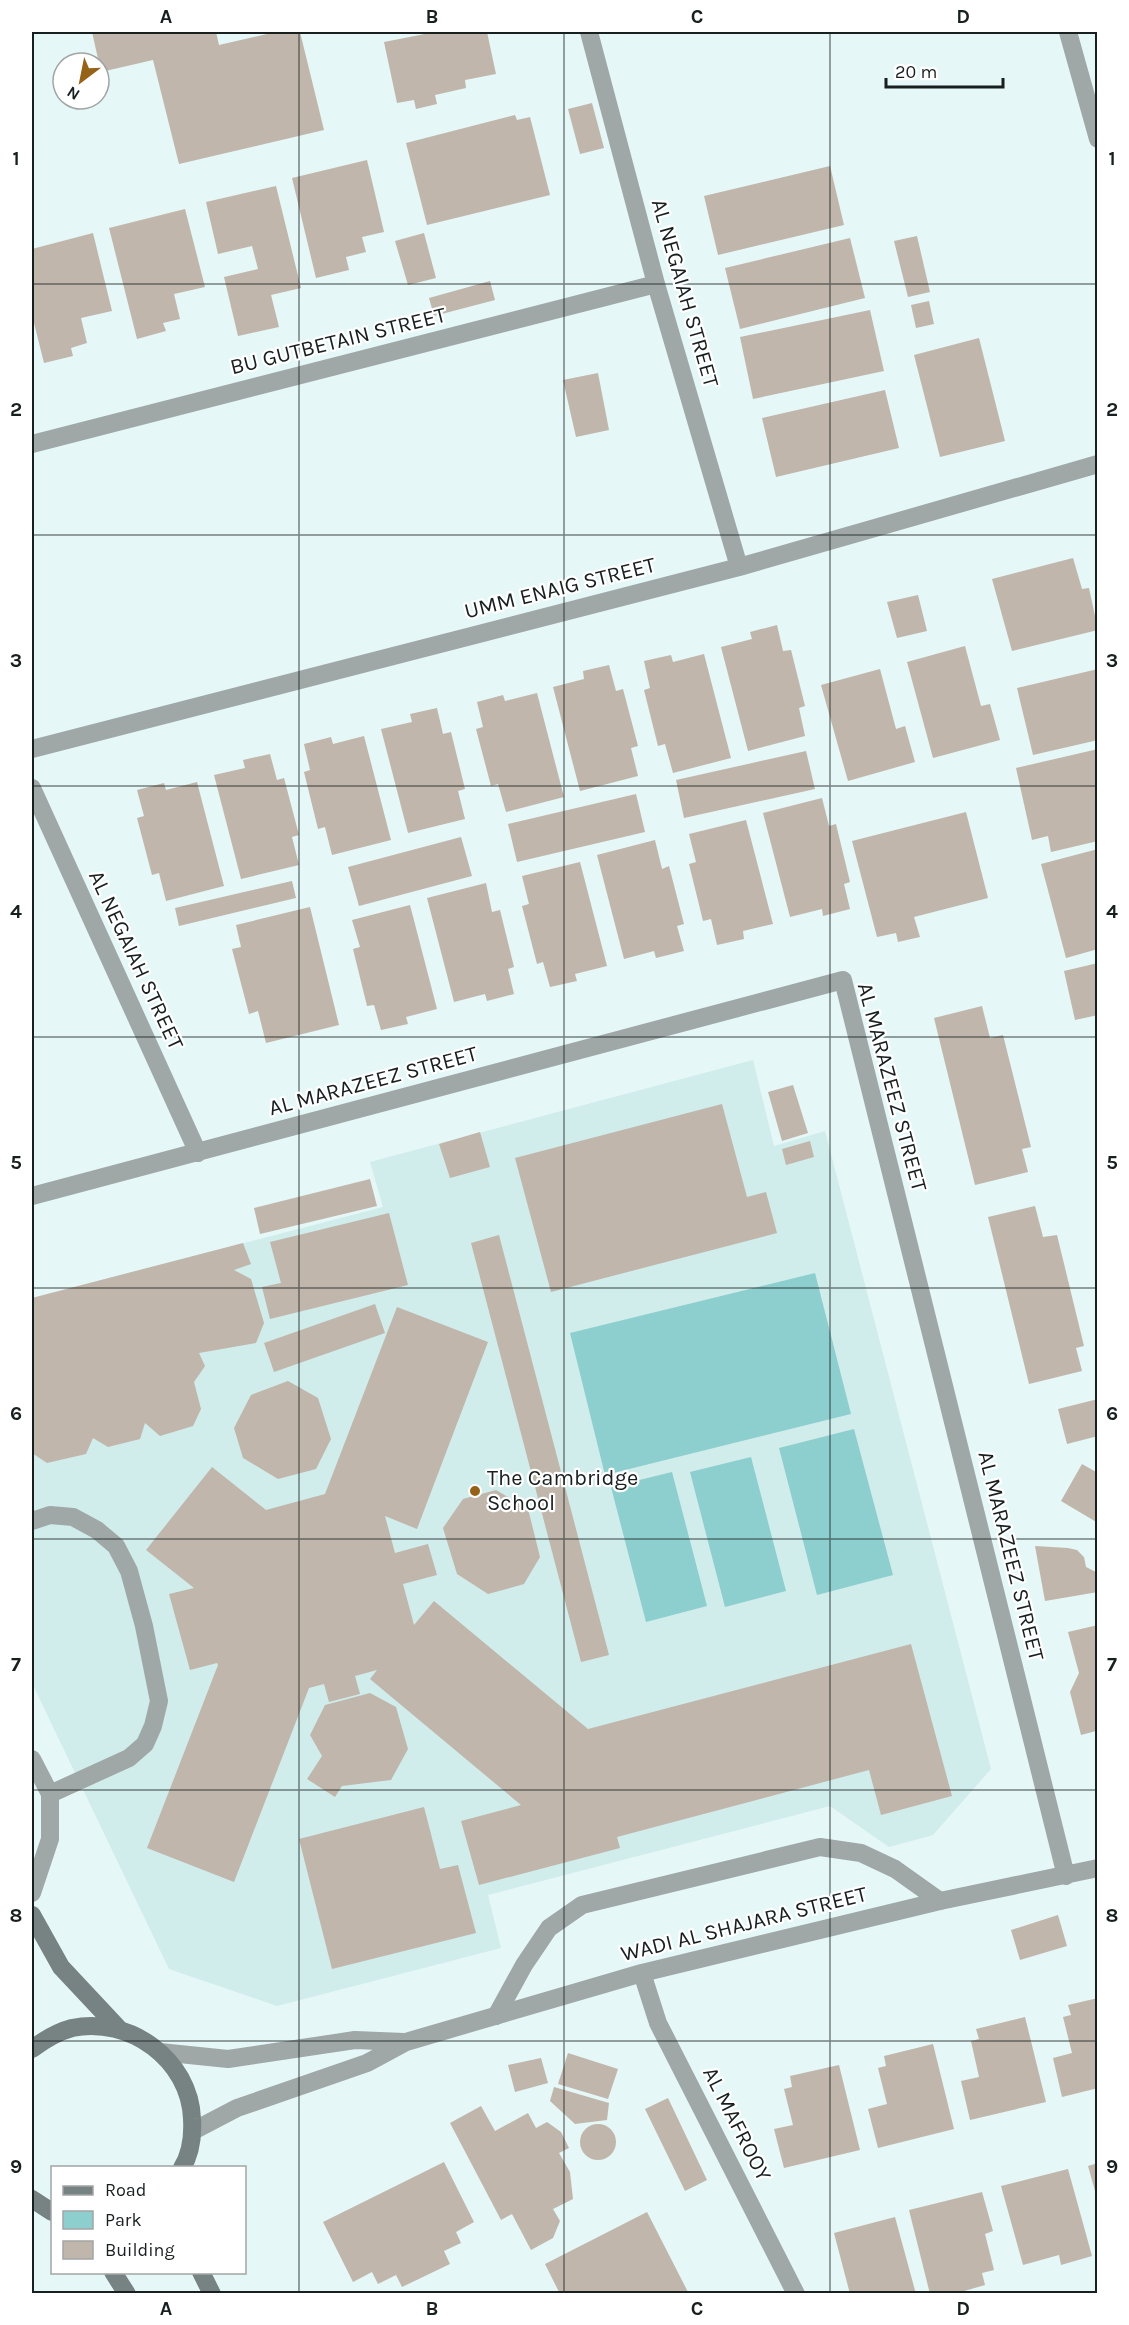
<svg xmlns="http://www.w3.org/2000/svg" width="1129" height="2325" font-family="Karla,sans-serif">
<rect width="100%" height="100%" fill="#e5f7f7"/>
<!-- built -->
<path fill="#d0eceb" d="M753,1060L774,1146L825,1131L991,1769L933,1835L889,1847L830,1806L488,1895L501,1948L277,2006L169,1969L32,1683V1298L383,1207L370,1162Z"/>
<!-- green -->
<path fill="#8dcece" d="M815,1273L851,1414L605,1475L570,1333Z
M854,1429L893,1575L817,1595L779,1448Z
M751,1457L786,1591L725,1607L690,1472Z
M672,1472L707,1606L646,1622L611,1487Z"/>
<!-- building -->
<path fill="#c0b6ab" d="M92,32H216L219,45L276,32H300L324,130L179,164L153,60L101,72Z
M435,32H487L496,74L465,80L466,88L435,95L437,104L416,109L414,100L397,103L384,42Z
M592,103L604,148L580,154L568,109Z
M515,115L517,120L530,117L550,195L427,225L406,143Z
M367,160L384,232L362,237L366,252L346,257L349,270L316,278L292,178Z
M830,166L844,225L718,255L704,196Z
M276,186L301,288L271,295L279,327L238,336L224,277L258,269L252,246L218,254L206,202Z
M185,209L205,287L174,294L180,319L163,323L166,331L137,339L109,228Z
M93,233L112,311L81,318L87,343L71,348L73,356L44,363L32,315V249Z
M424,233L436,278L408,285L395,241Z
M917,236L930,292L908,297L894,241Z
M850,238L865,298L740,329L725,268Z
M490,281L495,300L434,316L429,298Z
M929,301L934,324L916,328L911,305Z
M870,310L884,371L753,399L740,337Z
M979,338L1005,441L940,457L914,355Z
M598,373L609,430L576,437L563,380Z
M885,390L899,448L776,477L762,418Z
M1073,558L1082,589L1089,588L1098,630L1012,651L992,579Z
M918,595L927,631L897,638L887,602Z
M777,625L783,651L791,650L805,706L799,708L805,736L748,751L721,647L752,639L750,632Z
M965,646L981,706L990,704L1000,740L933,758L907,662Z
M704,654L731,758L673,773L665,744L658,746L644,690L650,688L644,661L671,655L673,662Z
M609,665L616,691L623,689L638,746L631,748L638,776L580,791L553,687L584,679L583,671Z
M880,669L896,729L905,726L915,762L848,781L821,685Z
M1098,669V740L1033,755L1017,688Z
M537,693L564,797L506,812L498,784L491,786L476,729L483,727L477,702L503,695L505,701Z
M437,708L443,734L451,732L465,789L458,791L465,819L408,833L381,729L412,722L410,714Z
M364,736L391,840L332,855L325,827L318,829L304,772L310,770L304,744L331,737L333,744Z
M1098,749V841L1051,852L1048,836L1032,840L1016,768Z
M806,751L815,789L684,818L676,780Z
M270,754L277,780L284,778L299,835L292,837L299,865L241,879L214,775L245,768L243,760Z
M197,782L224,886L166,901L159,873L152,875L137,818L144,816L137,790L164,783L166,790Z
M636,794L645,832L517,862L508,824Z
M822,798L829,826L836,824L850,882L844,884L850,909L823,916L822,909L790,917L763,813Z
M966,812L988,898L914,917L920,937L898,942L896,933L877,937L852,841Z
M746,820L773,924L743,931L744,939L717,945L711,919L703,921L689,864L696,862L689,834Z
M461,837L472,876L359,906L348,867Z
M655,840L662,869L669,866L684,924L677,926L684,951L656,958L654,951L624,959L597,855Z
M1098,849V949L1066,958L1041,864Z
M580,862L607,966L575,974L577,981L550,987L543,962L537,964L522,906L529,904L522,876Z
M292,881L296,898L179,926L175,908Z
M486,883L492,912L500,910L514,967L508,969L514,994L487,1001L485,994L454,1002L427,898Z
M410,905L437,1009L406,1017L408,1024L381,1030L374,1005L367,1006L353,949L360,947L352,920Z
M310,907L339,1025L266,1043L258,1011L249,1014L232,949L241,947L236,925Z
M1098,963V1015L1075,1020L1064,971Z
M982,1006L990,1038L1003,1035L1031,1147L1022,1149L1028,1172L975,1185L934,1018Z
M793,1085L808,1133L782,1141L768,1092Z
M722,1104L747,1197L766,1192L777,1233L551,1292L515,1158Z
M480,1132L490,1167L450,1178L439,1144Z
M810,1141L814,1157L786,1165L782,1149Z
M370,1179L377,1206L260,1234L254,1208Z
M1035,1206L1043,1237L1057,1235L1084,1346L1076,1348L1082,1371L1029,1384L988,1217Z
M389,1213L408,1285L270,1319L262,1287L281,1283L270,1242Z
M499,1235L609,1655L581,1662L471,1243Z
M243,1243L251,1264L234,1270L251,1279L264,1323L256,1343L199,1353L205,1366L194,1382L201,1409L193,1426L160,1436L145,1423L140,1439L108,1447L93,1438L86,1454L47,1463L32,1453V1298Z
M375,1304L385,1333L274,1372L264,1343Z
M397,1307L488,1342L417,1529L385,1516L395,1553L428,1544L437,1575L403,1584L414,1625L434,1601L588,1729L911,1644L952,1796L881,1815L869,1770L617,1837L620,1848L479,1885L461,1821L521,1805L370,1679L377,1670L355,1676L360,1694L329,1702L324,1684L309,1688L234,1882L147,1848L218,1665L217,1663L190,1670L169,1594L194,1588L146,1550L212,1467L266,1510L325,1494Z
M288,1381L318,1398L331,1439L316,1469L278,1479L243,1458L234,1428L251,1395Z
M1098,1399V1436L1067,1444L1058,1409Z
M1082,1464L1098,1473V1523L1061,1501Z
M496,1490L528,1509L540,1557L524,1584L488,1594L457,1574L443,1528L463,1499Z
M1035,1546L1068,1548L1077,1550L1084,1557L1086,1567L1098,1573V1592L1045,1601Z
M1098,1625V1735L1096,1731L1081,1735L1070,1692L1079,1673L1068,1632Z
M370,1693L396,1707L408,1749L391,1780L342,1786L335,1797L307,1779L322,1756L310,1735L325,1705Z
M424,1807L440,1869L458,1865L476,1933L332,1969L299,1839Z
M1058,1915L1067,1946L1020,1960L1011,1930Z
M1098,1998V2088L1062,2097L1053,2058L1072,2053L1063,2017L1071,2015L1068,2005Z
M1025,2017L1046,2102L970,2120L961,2081L979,2077L971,2041L979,2039L976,2029Z
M933,2044L954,2129L878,2148L868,2109L887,2104L878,2068L886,2066L884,2056Z
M568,2053L618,2069L608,2099L558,2084Z
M541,2058L548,2083L515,2092L508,2065Z
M839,2065L860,2150L784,2168L774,2129L793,2125L784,2089L792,2087L790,2076Z
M554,2087L609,2103L607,2120L575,2124L550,2101Z
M668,2098L707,2180L685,2191L645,2109Z
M481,2106L495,2131L528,2113L536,2128L547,2122L561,2132L569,2148L559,2153L570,2172L573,2199L553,2209L560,2221L553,2238L531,2250L512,2214L501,2220L450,2123Z
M580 2142a18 18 0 1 1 36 0a18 18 0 1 1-36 0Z
M444,2162L474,2222L456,2232L461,2243L444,2251L450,2264L402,2287L396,2275L378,2284L372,2272L353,2282L323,2222Z
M1098,2163V2198H1097L1088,2166Z
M1068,2169L1092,2256L1061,2265L1059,2255L1023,2265L1001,2186Z
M982,2192L993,2231L985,2234L994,2270L982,2273L985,2285L954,2294H930L909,2210Z
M647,2212L689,2294H560L545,2264Z
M895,2217L916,2294H850L834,2233Z"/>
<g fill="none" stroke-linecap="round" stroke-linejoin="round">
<!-- lane -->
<path stroke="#9fa7a7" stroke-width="18" d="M32,1521L50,1515L73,1517L97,1530L116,1546L129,1571L144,1626L159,1701L153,1726L145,1744L129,1758L50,1794
M32,1759L50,1794V1839L32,1893
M496,2016L524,1965L549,1928L582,1905L820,1847L861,1853L895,1869L940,1901"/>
<!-- street -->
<path stroke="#9fa7a7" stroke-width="18" d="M589,32L656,284L739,567
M1068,32L1098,139
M32,444L656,284
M32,749L739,567L1098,464
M32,788L198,1153
M32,1196L843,980L1066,1876
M642,1973L658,2023L796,2294
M160,2052L228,2059L355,2040L404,2042
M193,2131L237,2108L367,2063L406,2042L642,1973L940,1901L1098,1868"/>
<!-- secondary -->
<path stroke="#778282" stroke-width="18" d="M32,1915L61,1967L120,2030
M32,2049C44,2040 57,2032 72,2028C130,2016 190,2060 192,2119C193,2135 191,2153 182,2168
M32,2199L52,2212
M113,2272L127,2294
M201,2272L212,2294"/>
</g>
<!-- grid -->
<path fill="none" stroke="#181f1f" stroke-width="1.5" stroke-opacity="0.55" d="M299,32V2294M564,32V2294M830,32V2294M32,284H1098M32,535H1098M32,786H1098M32,1037H1098M32,1288H1098M32,1539H1098M32,1790H1098M32,2041H1098"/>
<!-- markers -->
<circle fill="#966217" stroke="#fff" stroke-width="2" cx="475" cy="1491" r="6"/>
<g text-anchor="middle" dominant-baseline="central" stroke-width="4.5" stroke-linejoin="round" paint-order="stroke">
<!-- street labels -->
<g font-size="22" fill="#181f1f" stroke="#fff">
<text transform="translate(685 293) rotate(74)">AL NEGAIAH STREET</text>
<text transform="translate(338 341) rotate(-14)">BU GUTBETAIN STREET</text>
<text transform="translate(560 588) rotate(-14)">UMM ENAIG STREET</text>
<text transform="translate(136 960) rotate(65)">AL NEGAIAH STREET</text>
<text transform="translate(373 1081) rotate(-15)">AL MARAZEEZ STREET</text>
<text transform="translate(892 1087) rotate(75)">AL MARAZEEZ STREET</text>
<text transform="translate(1011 1556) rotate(76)">AL MARAZEEZ STREET</text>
<text transform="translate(744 1924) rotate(-14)">WADI AL SHAJARA STREET</text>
<text transform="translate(737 2124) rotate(63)">AL MAFROOY</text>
</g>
<!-- poi labels -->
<g font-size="22" fill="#181f1f" stroke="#fff" text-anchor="start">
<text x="487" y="1478">The Cambridge<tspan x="487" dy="25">School</tspan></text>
</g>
</g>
<!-- border -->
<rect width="1129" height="2325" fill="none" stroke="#ffffff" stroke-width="66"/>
<!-- legend -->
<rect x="51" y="2166" width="195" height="108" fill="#ffffff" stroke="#a3a5a5" stroke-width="1.5"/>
<rect x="63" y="2186" width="30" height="9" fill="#778282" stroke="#a3a5a5" stroke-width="1.5"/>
<text x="105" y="2196" font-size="18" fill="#181f1f">Road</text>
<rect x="63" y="2211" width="30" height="18" fill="#8dcece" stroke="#a3a5a5" stroke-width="1.5"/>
<text x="105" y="2226" font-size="18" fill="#181f1f">Park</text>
<rect x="63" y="2241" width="30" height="18" fill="#c0b6ab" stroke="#a3a5a5" stroke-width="1.5"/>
<text x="105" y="2256" font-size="18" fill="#181f1f">Building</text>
<!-- north arrow -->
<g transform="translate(81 81) rotate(212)"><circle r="28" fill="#ffffff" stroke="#a3a5a5" stroke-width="1.5"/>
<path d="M0-4.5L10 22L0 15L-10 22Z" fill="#966217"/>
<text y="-9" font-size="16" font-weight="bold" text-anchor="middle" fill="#181f1f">N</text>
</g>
<!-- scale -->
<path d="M886 78v9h117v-9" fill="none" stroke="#181f1f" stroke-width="3"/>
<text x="895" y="78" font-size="18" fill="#181f1f" stroke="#ffffff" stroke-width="4.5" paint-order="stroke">20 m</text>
<rect x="33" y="33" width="1063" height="2259" fill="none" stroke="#181f1f" stroke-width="2"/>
<g font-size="20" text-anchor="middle" font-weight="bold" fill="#181f1f">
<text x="166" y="23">A</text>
<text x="432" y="23">B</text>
<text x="697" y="23">C</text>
<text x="963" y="23">D</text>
<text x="16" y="165">1</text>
<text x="1112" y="165">1</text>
<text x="16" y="416">2</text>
<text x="1112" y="416">2</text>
<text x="16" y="667">3</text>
<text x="1112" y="667">3</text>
<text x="16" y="918">4</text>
<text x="1112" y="918">4</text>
<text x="16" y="1169">5</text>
<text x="1112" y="1169">5</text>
<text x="16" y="1420">6</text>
<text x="1112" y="1420">6</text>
<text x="16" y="1671">7</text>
<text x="1112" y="1671">7</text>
<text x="16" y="1922">8</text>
<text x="1112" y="1922">8</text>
<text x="16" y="2173">9</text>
<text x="1112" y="2173">9</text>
<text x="166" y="2315">A</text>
<text x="432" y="2315">B</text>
<text x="697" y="2315">C</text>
<text x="963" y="2315">D</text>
</g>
</svg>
